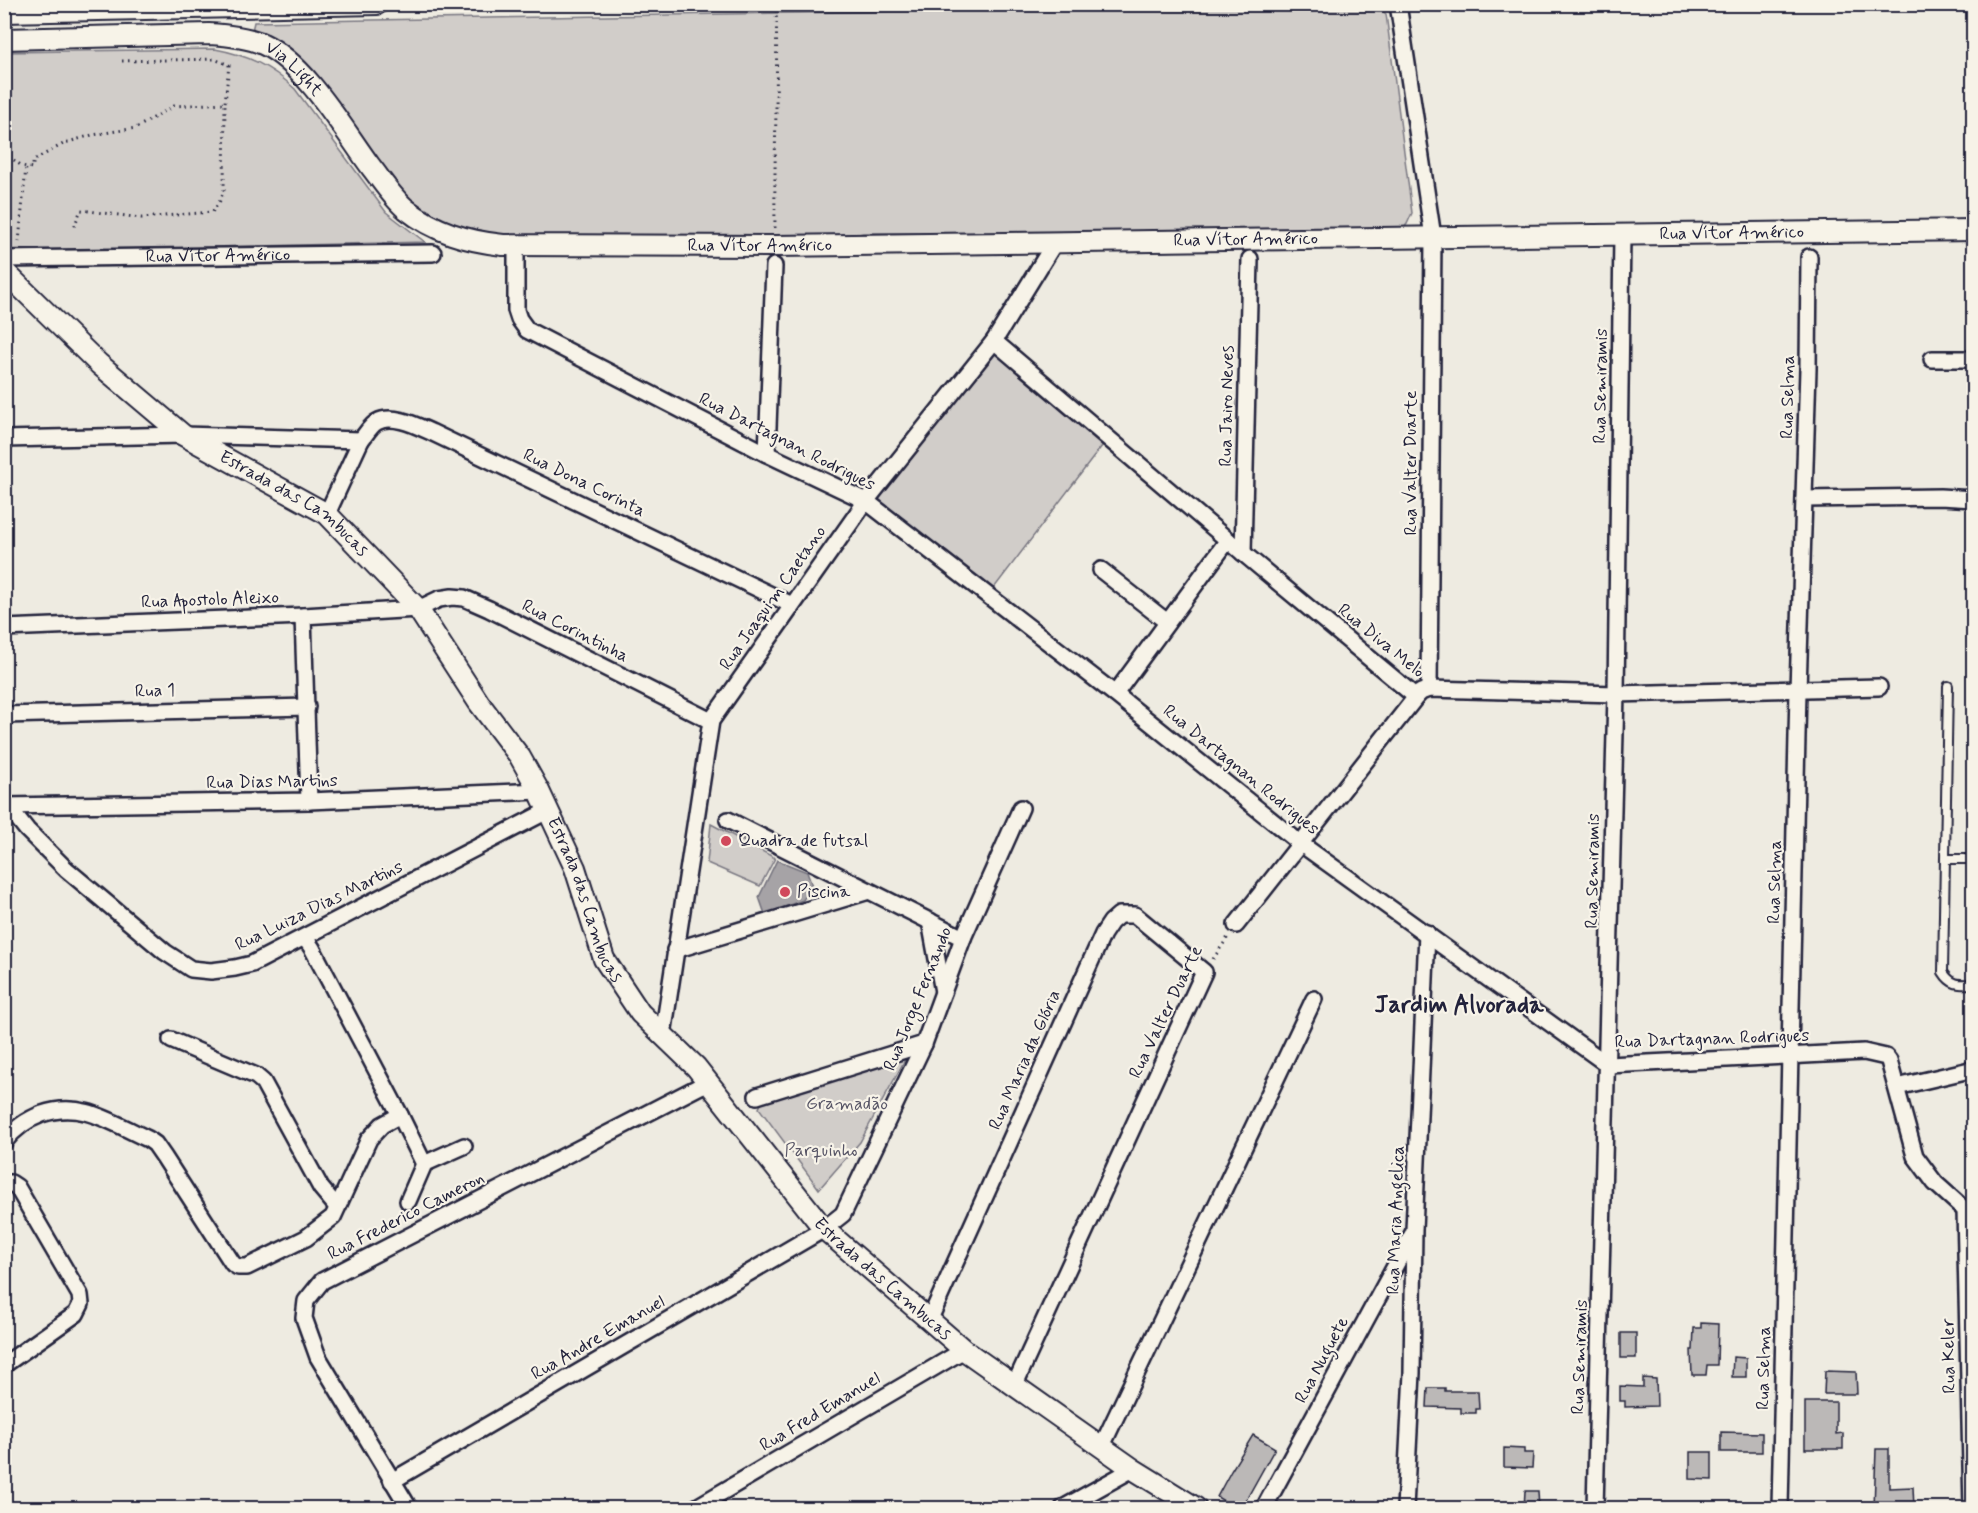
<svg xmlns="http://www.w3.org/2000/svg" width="1978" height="1513" font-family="Mynerve,sans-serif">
<rect width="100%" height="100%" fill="#eeebe1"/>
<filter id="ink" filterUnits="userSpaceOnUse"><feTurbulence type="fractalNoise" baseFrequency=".0167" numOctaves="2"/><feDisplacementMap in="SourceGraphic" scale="12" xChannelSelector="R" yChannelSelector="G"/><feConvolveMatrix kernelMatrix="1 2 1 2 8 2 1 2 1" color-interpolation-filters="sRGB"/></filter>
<g filter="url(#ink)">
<!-- green -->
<path fill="#d1cdc9" stroke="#7a7882" stroke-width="1.5" d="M1262,5H1377L1386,14L1412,213L1407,224L1400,233L987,240L936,233H863L827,241L478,240L404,203L326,95L251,35L254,22Z
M215,49C247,55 271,66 295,89L386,212L425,242L5,252L4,52Z
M994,341L1108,438L988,596L866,501Z
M711,824L775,858L760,886L707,863Z
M907,1056L860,1142L819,1189L759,1108L764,1098Z"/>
<!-- water -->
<path fill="#a6a3a6" stroke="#716f7b" stroke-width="1.5" d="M777,860L807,872L812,886L803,900L765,914L759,897Z"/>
<!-- building -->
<path fill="#bbb8b7" stroke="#22223b" stroke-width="1.5" d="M1701,1323L1718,1324L1717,1365H1707L1706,1375H1692L1691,1350H1693L1694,1328H1701Z
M1621,1333H1636V1358H1621Z
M1733,1357L1746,1358V1377H1732Z
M1825,1371L1856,1372L1857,1394H1824Z
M1643,1378L1656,1379L1657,1406L1625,1407V1401H1620V1386L1643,1387Z
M1428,1388H1445V1391H1478L1479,1409H1476V1413H1461V1408L1427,1407Z
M1805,1402H1836V1434L1843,1433V1449H1805Z
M1721,1432L1762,1433V1452H1721Z
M1253,1435L1275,1448L1241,1509H1237L1217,1497L1231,1471Z
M1504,1448L1524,1449V1453H1533L1532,1468L1504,1467Z
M1876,1449H1889V1488L1913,1487L1914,1509H1874Z
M1690,1452H1712V1480L1690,1479Z
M1525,1491H1538L1539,1509H1524Z"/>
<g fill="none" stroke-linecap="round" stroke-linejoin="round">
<!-- service casing -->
<g stroke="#22223b" stroke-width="12">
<path id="service" d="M1948,686L1943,972C1951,985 1958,985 1974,984
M1946,859H1974"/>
</g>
<!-- minor casing -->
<g stroke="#22223b" stroke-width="20">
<g id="minor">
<path d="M1398,4L1433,237L1429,689"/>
<path d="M516,246V310L519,319L527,330L767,454L866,501L1115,694L1301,844L1608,1065L1864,1052L1886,1057L1889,1061L1915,1156L1935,1183L1965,1210"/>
<path id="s1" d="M4,259L433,253"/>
<path d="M994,341L1243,553L1416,697L1421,692L1429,689L1616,694L1879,687"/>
<path d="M1932,359H1974"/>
<path d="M4,439L183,435L361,440C366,434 371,425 377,422C393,413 419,427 433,433L792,605"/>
<path d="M767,454L774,266"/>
<path d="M1804,499L1940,497L1974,499"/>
<path d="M327,514L361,440"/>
<path d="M1243,553L1250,259"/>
<path d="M1101,570L1167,622"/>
<path d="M303,616L309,801"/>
<path d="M4,628L303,616L418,609L439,599L452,597L464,598L489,609L711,721"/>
<path d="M1115,694L1228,540"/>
<path d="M4,715L307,707"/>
<path d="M4,806L309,801L539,791"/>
<path d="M8,806L27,830L66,869L165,952L191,969L211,971L235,968L252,964L549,810"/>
<path d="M728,820L963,938"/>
<path d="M930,921L943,992"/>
<path d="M1236,925L1416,697"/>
<path d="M305,938L312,948L400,1115L424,1164"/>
<path d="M675,950L869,891"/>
<path d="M663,1035L711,721L866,501L994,341L1055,242"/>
<path d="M171,1040L256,1076L263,1082L321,1188L337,1207"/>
<path d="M1897,1087L1974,1069"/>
<path d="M757,1096L924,1044"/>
<path d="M4,1142C14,1129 26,1120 42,1114C82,1100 112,1123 148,1139L155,1144L164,1157L233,1264L238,1267H247L306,1238L333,1217L369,1139L382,1125L400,1115"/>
<path d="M4,1183H11L17,1187L80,1295L81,1304L76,1314L4,1365"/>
<path d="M408,1201L424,1164L464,1146"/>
<path d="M929,1321L1103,934L1111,922L1119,915H1135L1204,972L1015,1384"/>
<path d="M1102,1446L1314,999"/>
<path d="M392,1481L824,1229L843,1214L924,1044L963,938L1021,808"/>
<path d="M409,1508L318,1357L304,1318L306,1301L322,1281L708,1082"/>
<path d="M695,1508L964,1350"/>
<path d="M1063,1508L1133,1469"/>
<path d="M1264,1508L1413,1233"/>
<path d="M1405,1508L1412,1373L1414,1230L1427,933"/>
<path d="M1595,1508L1616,694L1622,235"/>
<path d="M1780,1508L1798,690L1808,369L1809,257"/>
<path d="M1972,1508L1965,1210L1974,1209"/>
</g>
</g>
<!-- tertiary casing -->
<g stroke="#22223b" stroke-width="24">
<g id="tertiary">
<path d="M4,12L377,4"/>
<path id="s2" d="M4,39L209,34C227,35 247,37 263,44C306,64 343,129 371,167C382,181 392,197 406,209C435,232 467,241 503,245L775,246L1974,230"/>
<path id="s3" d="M4,271L99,364L183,435L327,514L418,609L479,703L520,757L539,791L575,868L604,959L640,1013L696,1067L824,1229L964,1350L1133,1469L1196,1508"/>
</g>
</g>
<!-- path -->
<path stroke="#22223b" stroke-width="3" stroke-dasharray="1.5 4.5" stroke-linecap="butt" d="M122,61L214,59L229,65L225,103
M4,153L22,166L32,168L34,160L65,143L92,135L136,128L174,106L225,103L224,190L219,203L212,212L141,218L81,210L73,229
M775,228C774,153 778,79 776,4
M19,242L26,167
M1213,959L1228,937
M4,1065L7,1074L4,1079"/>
<!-- service -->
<use href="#service" stroke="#f7f3e8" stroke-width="8"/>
<!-- minor -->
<use href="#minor" stroke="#f7f3e8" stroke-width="15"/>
<!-- tertiary -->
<use href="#tertiary" stroke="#f7f3e8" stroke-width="20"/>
</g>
</g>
<!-- markers -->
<g fill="#d1495b" stroke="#f7f3e8" stroke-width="2">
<circle cx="726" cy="841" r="6"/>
<circle cx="785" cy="892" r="6"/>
</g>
<g text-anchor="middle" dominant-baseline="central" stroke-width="4.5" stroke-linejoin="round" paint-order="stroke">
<!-- street labels -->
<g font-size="18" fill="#22223b" stroke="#f7f3e8">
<text stroke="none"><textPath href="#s2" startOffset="300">Via Light</textPath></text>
<text stroke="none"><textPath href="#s2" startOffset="1814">Rua Vítor Américo</textPath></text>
<text stroke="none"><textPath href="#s2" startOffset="1328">Rua Vítor Américo</textPath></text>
<text stroke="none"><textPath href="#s2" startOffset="842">Rua Vítor Américo</textPath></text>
<text stroke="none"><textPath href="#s1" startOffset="214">Rua Vítor Américo</textPath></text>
<text transform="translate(1601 386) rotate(-89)">Rua Semiramis</text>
<text transform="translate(1788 397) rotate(-89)">Rua Selma</text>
<text transform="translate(1227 406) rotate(-89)">Rua Jairo Neves</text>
<text transform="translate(787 442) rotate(27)">Rua Dartagnan Rodrigues</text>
<text transform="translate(1411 463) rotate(-90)">Rua Valter Duarte</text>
<text transform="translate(584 483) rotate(26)">Rua Dona Corinta</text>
<text stroke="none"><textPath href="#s3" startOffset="374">Estrada das Cambucas</textPath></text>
<text transform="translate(773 598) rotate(-55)">Rua Joaquim Caetano</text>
<text transform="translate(210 600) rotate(-2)">Rua Apostolo Aleixo</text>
<text transform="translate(575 631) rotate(27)">Rua Corintinha</text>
<text transform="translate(1381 641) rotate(39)">Rua Diva Melo</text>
<text transform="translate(155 691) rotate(-2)">Rua 1</text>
<text transform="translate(1241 770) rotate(39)">Rua Dartagnan Rodrigues</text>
<text transform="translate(272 782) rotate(-1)">Rua Dias Martins</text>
<text transform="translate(1593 871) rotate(-89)">Rua Semiramis</text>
<text transform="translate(1775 882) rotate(-89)">Rua Selma</text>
<text stroke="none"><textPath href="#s3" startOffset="876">Estrada das Cambucas</textPath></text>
<text transform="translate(319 906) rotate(-26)">Rua Luiza Dias Martins</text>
<text transform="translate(918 999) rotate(-68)">Rua Jorge Fernando</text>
<text transform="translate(1166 1012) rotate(-64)">Rua Valter Duarte</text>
<text transform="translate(1712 1039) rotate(-2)">Rua Dartagnan Rodrigues</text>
<text transform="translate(1025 1060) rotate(-66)">Rua Maria da Glória</text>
<text transform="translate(406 1216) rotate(-27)">Rua Frederico Cameron</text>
<text transform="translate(1396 1220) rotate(-88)">Rua Maria Angelica</text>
<text stroke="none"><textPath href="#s3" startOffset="1364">Estrada das Cambucas</textPath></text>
<text transform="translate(598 1338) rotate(-30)">Rua Andre Emanuel</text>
<text transform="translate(1949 1356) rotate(-91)">Rua Keler</text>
<text transform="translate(1580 1357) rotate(-88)">Rua Semiramis</text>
<text transform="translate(1322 1360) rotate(-62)">Rua Nuguete</text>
<text transform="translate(1764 1368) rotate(-89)">Rua Selma</text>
<text transform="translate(820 1412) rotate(-31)">Rua Fred Emanuel</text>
</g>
<!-- poi labels -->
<g font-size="18" fill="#22223b" stroke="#f7f3e8" text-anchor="start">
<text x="738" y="841">Quadra de futsal</text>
<text x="797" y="892">Piscina</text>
</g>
<!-- park labels -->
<g font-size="18" fill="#575566" stroke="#f7f3e8">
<text x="847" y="1104">Gramadão</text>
<text x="821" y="1151">Parquinho</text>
</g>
<!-- district labels -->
<g font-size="24" font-weight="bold" fill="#22223b" stroke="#f7f3e8">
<text x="1459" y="1005">Jardim Alvorada</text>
</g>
</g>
<!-- margin -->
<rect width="1978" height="1513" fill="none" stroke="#f7f3e8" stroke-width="24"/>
<rect x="12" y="12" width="1954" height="1489" fill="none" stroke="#22223b" stroke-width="2" filter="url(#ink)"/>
</svg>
